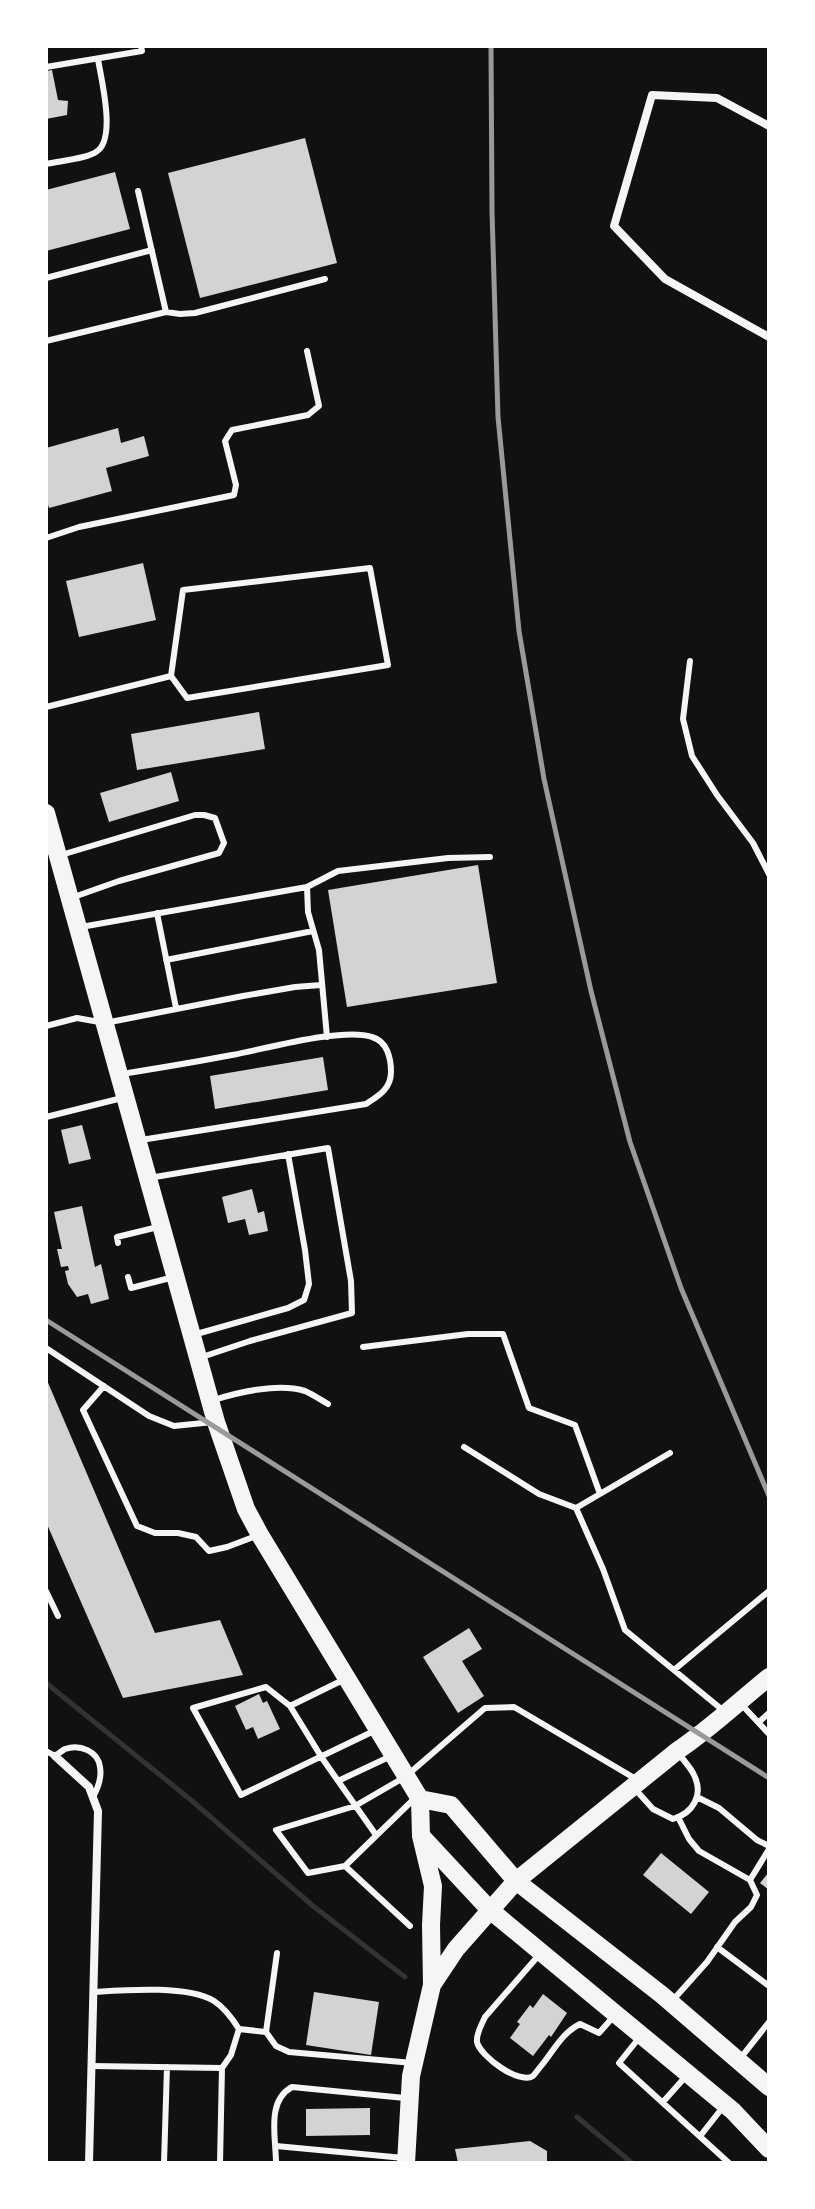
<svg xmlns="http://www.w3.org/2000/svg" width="815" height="2209" font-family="'PT Serif',serif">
<rect width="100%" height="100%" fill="#111"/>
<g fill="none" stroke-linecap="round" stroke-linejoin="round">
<!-- stream -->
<path stroke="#333" stroke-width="5" d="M46,1683L191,1800L313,1906L405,1977
M577,2117L632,2163"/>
</g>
<!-- building -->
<path fill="#d3d3d3" d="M52,70L58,100L68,101L67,115L46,119V71Z
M305,138L337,263L200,298L168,173Z
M115,172L130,229L46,251V190Z
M118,428L121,443L144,436L149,456L106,468L112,491L49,508L46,498V448Z
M143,563L156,620L79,637L66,581Z
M259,712L265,749L137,770L131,734Z
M171,772L179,801L109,822L100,793Z
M478,865L497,983L347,1007L328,890Z
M323,1057L328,1090L215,1109L210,1076Z
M82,1125L91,1159L69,1164L61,1130Z
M252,1189L258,1213L264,1211L268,1231L249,1235L245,1219L228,1223L222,1197Z
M82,1206L95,1267L101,1264L109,1299L91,1304L88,1294L77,1297L68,1284L65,1271L69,1270L68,1266L61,1267L57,1249H62L54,1212Z
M46,1378L155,1633L220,1620L243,1675L123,1698L46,1522Z
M469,1628L482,1649L462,1661L484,1696L458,1713L423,1657Z
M259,1694L263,1703L267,1701L280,1729L258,1739L253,1727L246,1730L235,1706Z
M661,1853L709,1892L691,1914L643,1875Z
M769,1872V1890L760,1883Z
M314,1992L379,2002L371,2055L306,2045Z
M543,1994L567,2013L551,2037L549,2035L533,2056L510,2038L520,2024L517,2022L530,2005L533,2008Z
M370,2108V2135L306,2136V2109Z
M530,2141L547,2151V2163H458L455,2149Z"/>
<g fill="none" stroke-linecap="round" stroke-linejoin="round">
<!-- service -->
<path stroke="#f5f5f5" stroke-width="6" d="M46,67L142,51L141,46
M46,164C59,161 86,159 96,152C117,140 101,79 98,59
M46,278L152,250
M166,312L180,314L195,313L325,279
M46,341L166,312L138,191
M46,538L79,527L234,495L236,485L225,441L232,430L308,415L319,406L307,351
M370,568L388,665L187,698L171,676L183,590Z
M690,661L683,719L692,756L717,795L753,843L769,874
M46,707L171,676
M61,855L195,815H204L215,818L224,843L219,853L119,881L71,898
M307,887L308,912L319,950L327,1037
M157,913L176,1008
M81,927L307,887L338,871L448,858L490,857
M166,960L313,931
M46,1026L77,1018L105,1023L243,996L295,987L321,985
M122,1074C159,1068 196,1062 232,1055C265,1049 343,1027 372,1037C387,1041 391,1058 391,1072C391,1089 378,1096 366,1104L141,1140
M46,1117L122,1098
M149,1178L328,1148L351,1281L352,1313L250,1341L202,1357
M118,1243L117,1237L158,1227
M128,1277L131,1288L174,1277
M193,1335L288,1308L304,1300L309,1284L305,1250L288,1154
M363,1347L468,1334H503L529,1408L575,1425L600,1494
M46,1348L149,1416L174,1426L213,1422
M104,1386L83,1410L137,1526L155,1533H178L196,1537L209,1551L227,1547L256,1536
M214,1400C239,1392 278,1383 305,1391C312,1394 321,1400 328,1404
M464,1447L539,1494L576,1508
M670,1453L576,1508L603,1569L625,1630L725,1712
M46,1591L58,1616
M674,1670L769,1591
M345,1679L290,1706L322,1758L376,1835
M741,1704L769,1734
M290,1706L266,1687L193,1708L241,1795L374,1731
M759,1722L769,1713
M46,1751L55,1756C58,1754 61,1751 65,1749C80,1744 98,1751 100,1767C102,1778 98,1788 93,1797
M338,1781L389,1757
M635,1789L653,1809L673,1819C693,1813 704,1795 694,1775C691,1768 684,1761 679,1754
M697,1797L719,1808L757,1840L769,1846
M345,1866L308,1873L276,1830L355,1806L405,1777L485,1708L514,1707L636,1779
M750,1880L769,1849
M410,1926L345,1866L415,1798
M717,1947L769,1986
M539,1955L485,2017C482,2024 476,2033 477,2042C480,2056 519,2085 533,2076C534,2075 541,2066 541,2066C554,2050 562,2033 580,2024L599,2033L614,2016
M93,1992C125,1990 187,1985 214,2001C225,2008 232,2018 239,2029
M673,2000L707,1962L735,1922L751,1907L757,1895L750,1880L699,1851L689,1839L678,1817
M266,2032L276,2046L289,2052L413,2063
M639,2038L619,2063L729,2163
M739,2060L769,2022
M92,2066L222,2068L220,2163
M222,2068L231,2055L239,2029L266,2032L277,1953
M663,2102L687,2075
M701,2135L723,2107
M276,2146L404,2158
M164,2163L167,2067
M276,2163C276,2138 266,2101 292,2087L405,2098"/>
<!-- minor -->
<path stroke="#f5f5f5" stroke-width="8" d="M769,126L717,98L652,95L614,226L665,279L769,337
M55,1756L89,1787L98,1811L89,2163"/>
<!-- primary -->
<path stroke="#f5f5f5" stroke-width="18" d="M46,813L216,1422L246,1509L260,1535L420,1799L421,1836L433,1886L431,1925L432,1985L411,2076L406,2163
M420,1799L451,1805L516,1881L662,1995L769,2087
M423,1838L490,1910L733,2111L769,2149
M432,1985L456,1949L516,1881L677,1751C710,1729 738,1702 769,1677"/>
<!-- rail -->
<path stroke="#9a9a9a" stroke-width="5" d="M491,46L492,211L498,417L519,631L544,779L591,991L630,1142L681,1288L769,1496
M46,1320L769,1778"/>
</g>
<!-- border -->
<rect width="815" height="2209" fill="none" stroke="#ffffff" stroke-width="96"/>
</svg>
